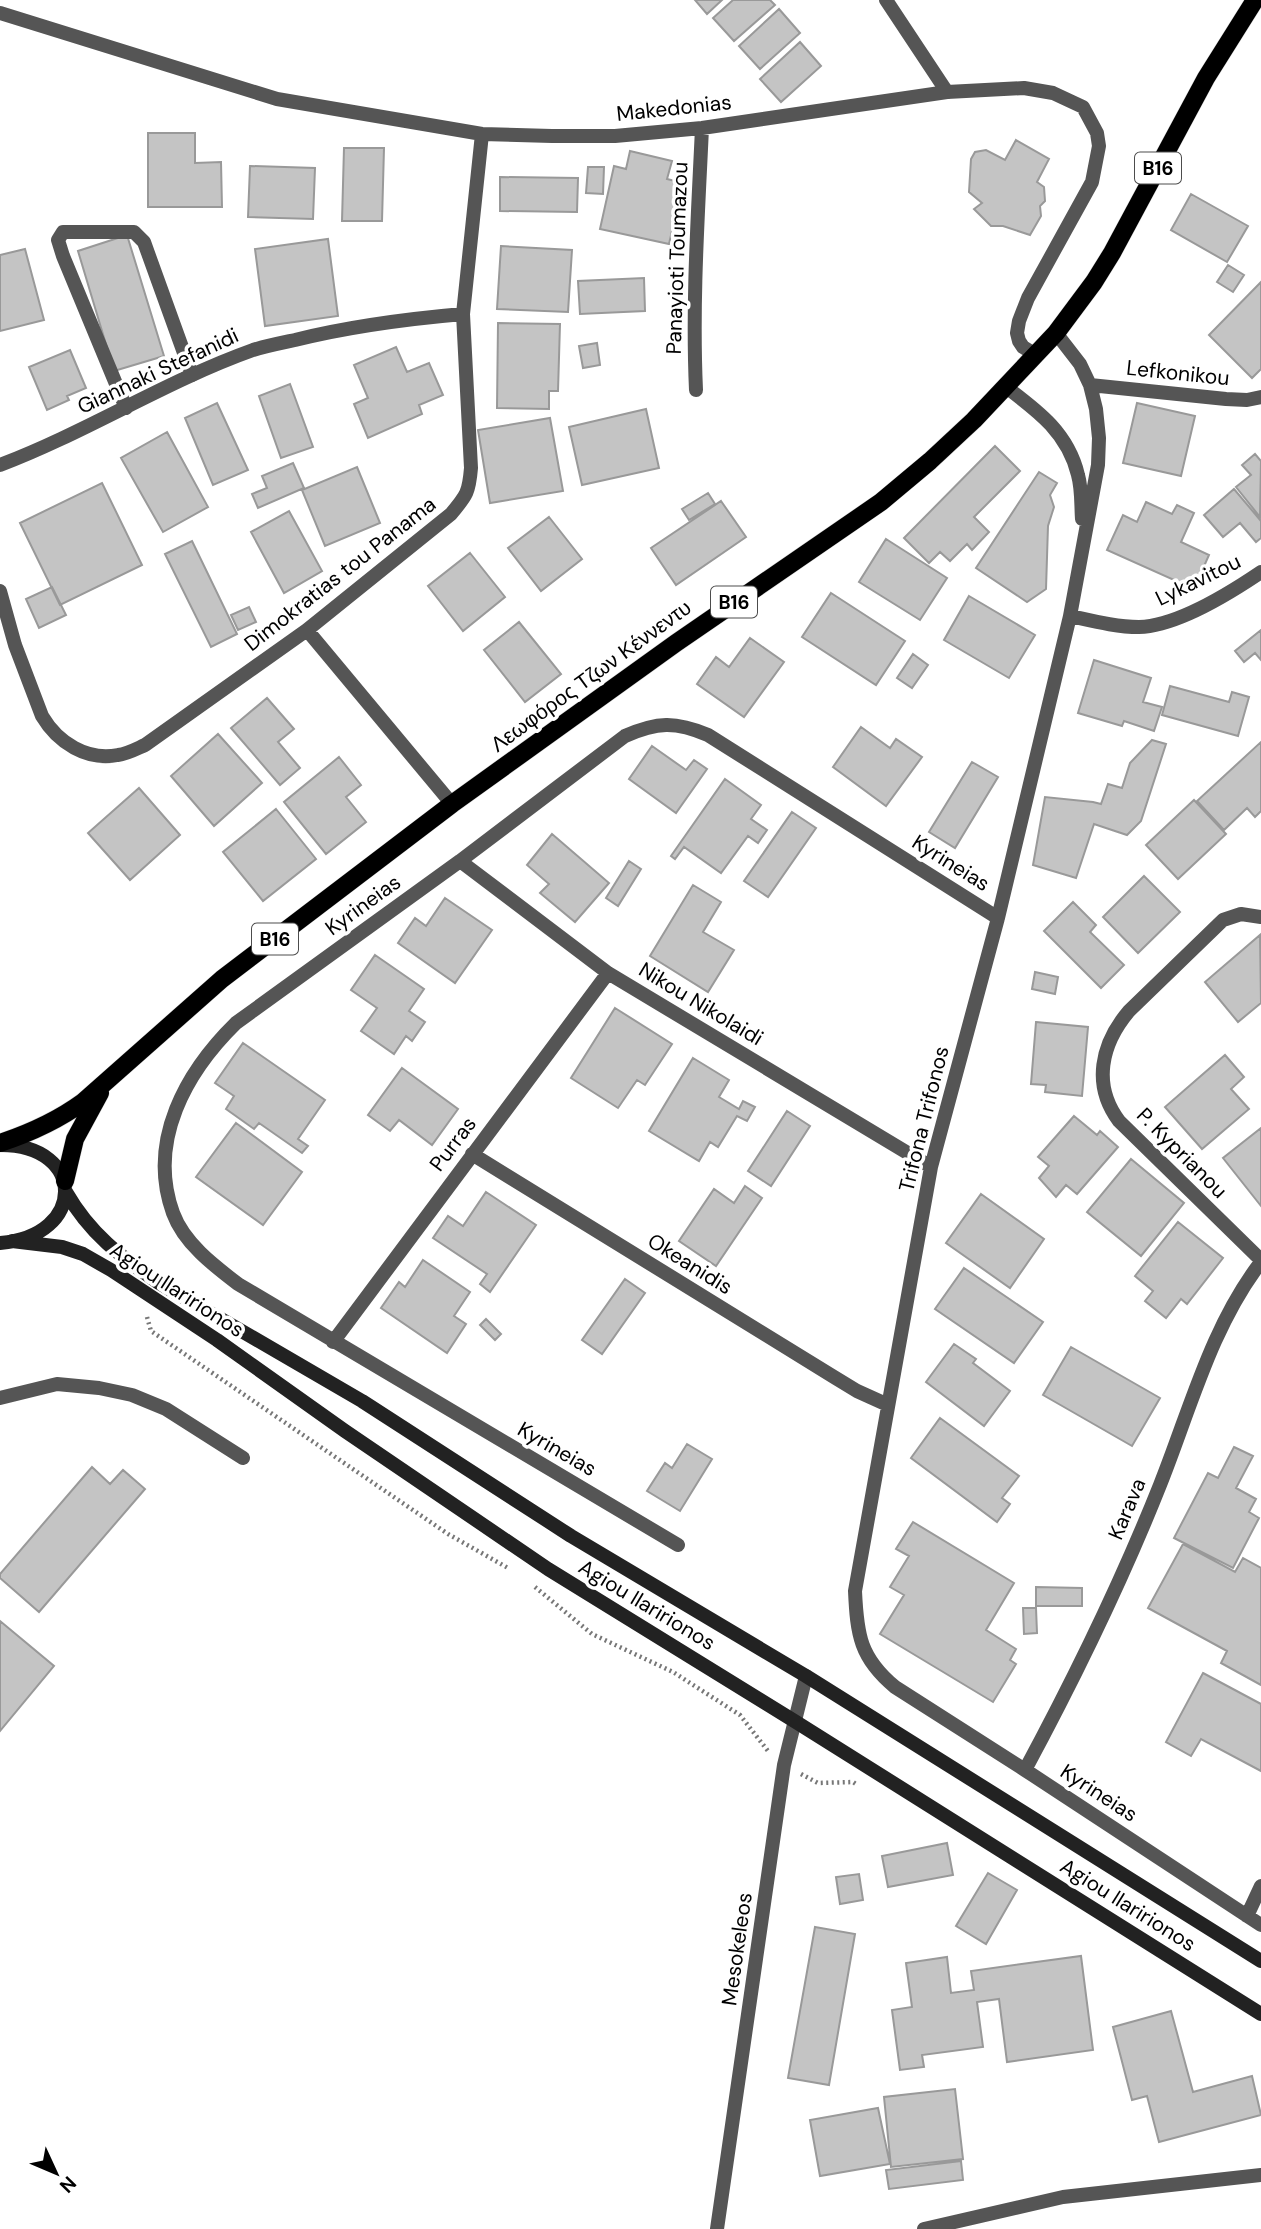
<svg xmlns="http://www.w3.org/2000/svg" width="1261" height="2229" font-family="'DM Sans',sans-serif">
<rect width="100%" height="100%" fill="#fff"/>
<!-- building -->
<path fill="#c4c4c4" stroke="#999" stroke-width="2" d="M695,0H722L707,14Z
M733,0H770L775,5L734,41L713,18Z
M779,9L800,33L760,69L739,46Z
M800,42L821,66L781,102L760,79Z
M148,133H195V163L221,162L222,207H148Z
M1016,140L1049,159L1037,182L1044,187L1045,201L1040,206L1041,216L1030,235L1003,226H991L974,209L982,203L969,192L971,159L975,152L986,150L1005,160Z
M344,148H384L382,221H342Z
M630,151L672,161L667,179L683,183L669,244L600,229L614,166L626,169Z
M250,166L315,168L313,219L248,217Z
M588,167H604L603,194L586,193Z
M500,177L578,178L577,212L500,211Z
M1191,194L1248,226L1227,262L1171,230Z
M127,235L164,356L114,371L78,251Z
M328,239L338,316L265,326L255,249Z
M501,246L572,250L568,312L497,309Z
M25,249L44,320L0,331V255Z
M1228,265L1244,275L1233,292L1217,282Z
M644,278L645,311L580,314L578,281Z
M1261,282V369L1252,378L1209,335Z
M498,323L560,324L558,391H549V409L497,408Z
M597,343L600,365L583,368L579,346Z
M396,347L407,372L429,363L443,395L419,405L422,414L368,438L354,404L368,398L354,365Z
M70,350L86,388L67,396L69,400L47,410L29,367Z
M290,384L313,447L281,458L259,396Z
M217,403L248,470L213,485L185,418Z
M1137,403L1195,416L1181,476L1123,463Z
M646,409L659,468L582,485L569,427Z
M550,418L563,491L490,503L478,430Z
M167,432L208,507L163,532L121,458Z
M995,446L1020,471L974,517L989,532L972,550L967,544L950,561L940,552L929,563L904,538Z
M1255,454L1261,461L1260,517L1236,487L1251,475L1242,465Z
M293,463L304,488L258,508L252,494L267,488L262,476Z
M357,467L380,523L325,546L302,490Z
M1039,472L1057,483L1050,495L1054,507L1048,526L1046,589L1027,602L976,568Z
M102,483L142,565L60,605L20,523Z
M1234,489L1261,521V538L1256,542L1240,523L1223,537L1204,515Z
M708,493L715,504L689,520L682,509Z
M721,501L746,537L676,585L651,548Z
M1146,502L1172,514L1177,505L1194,513L1181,542L1209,555L1194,589L1107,550L1123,515L1137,522Z
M289,511L322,571L284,593L251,532Z
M549,517L582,559L541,591L508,548Z
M886,539L947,578L920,620L859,582Z
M192,541L237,634L211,647L165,554Z
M470,553L505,597L463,631L428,586Z
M52,587L66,615L39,628L26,599Z
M831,593L905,641L876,685L802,637Z
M969,596L1035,635L1009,678L944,640Z
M249,607L256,622L238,630L231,615Z
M519,622L561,674L525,702L484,650Z
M1261,630V660L1255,653L1244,662L1235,651Z
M750,638L784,662L744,717L697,684L716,657L729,667Z
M913,654L928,665L912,688L897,678Z
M1094,660L1151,678L1143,702L1162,707L1154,731L1124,721L1122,726L1078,713Z
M1170,686L1229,702L1232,692L1249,697L1238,736L1162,715Z
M267,698L294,729L278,742L300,768L280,785L231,728Z
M861,727L890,748L896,739L922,757L886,806L833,767Z
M218,734L262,783L214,826L171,776Z
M1152,740L1166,744L1141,821L1127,835L1094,824L1076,878L1033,865L1045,797L1093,802L1101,804L1108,784L1122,788L1130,763Z
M1261,742V811L1255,817L1247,808L1224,830L1197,801Z
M652,746L686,770L694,760L707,769L676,813L629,779Z
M339,757L361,785L346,797L366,822L326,854L284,802Z
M972,762L998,777L955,848L929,832Z
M725,779L761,805L751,819L767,830L758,843L748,836L721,873L684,847L675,859L671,856Z
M139,788L180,835L130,880L88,833Z
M1194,800L1226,834L1178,879L1146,845Z
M276,809L316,859L263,901L223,852Z
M792,812L816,828L768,897L744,881Z
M552,834L609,883L575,922L540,893L549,884L527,865Z
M629,861L641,869L618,906L606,898Z
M1144,876L1180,912L1138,953L1103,917Z
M693,885L721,902L703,932L734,950L708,992L650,956Z
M445,898L492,930L455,983L398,943L415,918L426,926Z
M1073,902L1096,925L1090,932L1124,965L1101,988L1044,931Z
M1260,935L1261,1003L1238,1022L1205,982Z
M375,955L424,989L409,1011L425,1022L412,1041L406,1036L394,1054L361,1031L377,1008L351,990Z
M1035,972L1058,977L1055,994L1032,989Z
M615,1008L672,1044L645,1085L637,1080L618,1108L571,1078Z
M1036,1022L1088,1027L1082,1096L1045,1092L1046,1085L1031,1084Z
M243,1043L325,1100L298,1139L308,1146L302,1153L259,1123L254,1129L226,1109L234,1096L215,1083Z
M1225,1055L1244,1077L1231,1089L1249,1109L1202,1149L1165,1107Z
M693,1058L729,1080L719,1097L739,1109L743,1101L755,1107L747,1121L737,1116L718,1147L710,1142L699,1161L649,1131Z
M402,1068L458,1109L432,1145L399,1120L390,1131L368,1115Z
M787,1111L810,1126L771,1186L748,1171Z
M1074,1116L1097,1135L1100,1131L1118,1147L1077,1194L1066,1185L1056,1197L1039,1178L1049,1166L1038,1157Z
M236,1123L302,1172L263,1225L196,1177Z
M1261,1128V1206L1223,1158Z
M1131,1159L1184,1203L1141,1256L1087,1212Z
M745,1186L762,1198L716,1266L679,1241L714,1189L734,1203Z
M486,1192L536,1225L490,1292L480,1284L487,1274L433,1238L448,1216L463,1226Z
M981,1194L1044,1239L1010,1288L946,1243Z
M1178,1222L1223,1258L1187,1304L1181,1299L1166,1318L1145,1301L1153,1291L1135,1276Z
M423,1260L470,1292L454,1316L466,1324L447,1353L381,1308L399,1282L405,1287Z
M964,1268L1043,1322L1014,1363L935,1309Z
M625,1279L645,1293L602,1354L582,1340Z
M486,1319L501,1334L495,1340L480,1325Z
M954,1344L976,1359L973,1363L1010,1391L984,1426L926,1382Z
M1071,1347L1160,1398L1132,1446L1043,1395Z
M940,1418L1019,1476L1002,1498L1010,1504L997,1522L911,1458Z
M687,1444L712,1459L680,1511L647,1491L665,1463L672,1468Z
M1234,1447L1253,1456L1236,1488L1256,1499L1249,1512L1259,1518L1233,1568L1174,1538L1208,1473L1218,1478Z
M92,1467L110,1484L123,1470L145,1489L39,1612L0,1578V1574Z
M913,1522L1014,1583L986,1630L1016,1649L1010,1660L1016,1664L993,1702L880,1634L904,1595L890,1587L909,1556L896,1549Z
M1183,1544L1235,1572L1243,1558L1261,1568V1685L1221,1663L1227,1651L1148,1608Z
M1036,1587L1082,1588V1606H1036Z
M1023,1608H1036L1037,1633L1024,1634Z
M0,1621L54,1666L0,1731Z
M1203,1673L1261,1704V1771L1201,1739L1191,1756L1166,1742Z
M947,1843L953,1875L888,1887L882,1856Z
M988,1873L1017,1890L986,1944L956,1926Z
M859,1874L863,1900L840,1904L836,1877Z
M815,1927L855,1934L829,2085L788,2078Z
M1081,1956L1093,2050L1007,2062L999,1999L977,2002L983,2047L922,2055L924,2067L900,2070L892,2010L912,2007L906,1963L947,1957L951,1993L974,1990L971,1971Z
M1171,2011L1193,2092L1252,2076L1261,2115L1159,2142L1147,2096L1132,2100L1113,2027Z
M955,2089L963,2159L891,2167L884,2097Z
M878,2108L890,2164L820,2176L810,2120Z
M961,2161L963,2180L889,2189L886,2170Z"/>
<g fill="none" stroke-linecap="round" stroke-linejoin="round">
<!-- primary casing -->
<g stroke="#dbdbdb" stroke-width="19">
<path id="primary" d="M0,1143C30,1133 57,1121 83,1102L222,979L452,804L676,643L881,502L930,461L974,420L1056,333L1094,282L1112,253L1206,78L1255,0
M65,1181L75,1139L100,1093"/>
</g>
<!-- path -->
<path stroke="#777" stroke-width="4.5" stroke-dasharray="2 3.5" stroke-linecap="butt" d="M147,1317L151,1331L448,1534L508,1568
M535,1587L592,1634L673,1672L740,1715L768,1751
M801,1774L818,1783L853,1782L856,1784"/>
<!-- lane -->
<path stroke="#555" stroke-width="14" d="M886,0L947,92
M126,408L63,256L58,240L63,232H134L144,242L192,375"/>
<!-- street -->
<path stroke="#555" stroke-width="14" d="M0,13L277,99L482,134L552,136H615L702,128L947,92L1024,88L1053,93L1083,107L1097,133L1099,146L1092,182L1028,298L1019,321L1017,333L1019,341L1023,347L1036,355
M1056,333L1080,364L1090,385L1096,409L1099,438L1098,465L1070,616L998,918L931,1167L855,1591C857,1635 860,1658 895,1687L1025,1770L1261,1925
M1090,385L1226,399L1247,400L1261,397
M1006,387C1038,411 1068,433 1078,475C1082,489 1081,505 1082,519
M696,390C692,302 698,215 702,128
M0,465C87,432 166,381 253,350C266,346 281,343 295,340C351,326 406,319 463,314
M0,591L15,645L42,716C58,743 87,761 118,755C127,754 136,749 145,745L307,630L451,514C467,495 469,492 471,468L463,314L482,134
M1070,616C1093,621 1116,627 1139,627C1176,626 1230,593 1261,572
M307,630L452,804
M460,861L608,973L931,1167
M1261,917L1241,914L1223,920L1129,1011C1101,1044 1092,1085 1119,1121L1261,1260
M472,1154L834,1377L857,1391L888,1405
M333,1342L608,973
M0,1398L57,1384L99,1388L132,1395L166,1409L243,1458
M678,1545L238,1284C213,1265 184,1243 173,1213C147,1141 186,1072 236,1023L460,861L625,736C657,722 675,721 708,735L998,918
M1025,1770C1075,1677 1121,1583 1160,1485C1190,1410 1211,1327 1261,1262
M1247,1916L1261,1886
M717,2229L784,1765L806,1676
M924,2229L1063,2197L1261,2175"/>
<!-- secondary -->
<path stroke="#222" stroke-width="14" d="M66,1192C90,1234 120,1256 159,1283L362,1401L571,1536L806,1676L1261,1961
M12,1241L62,1247L83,1254L111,1270L217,1340L345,1431L548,1569L796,1722L1261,2014
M0,1243C87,1236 86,1145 1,1145"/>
<!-- primary -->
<use href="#primary" stroke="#000" stroke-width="18"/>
</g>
<g text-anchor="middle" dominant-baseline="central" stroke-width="7" stroke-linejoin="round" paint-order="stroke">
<!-- shield labels -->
<g fill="#fff" stroke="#4c4c4c" stroke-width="2">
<rect x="1135" y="152.5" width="46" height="31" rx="5"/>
<rect x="711" y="586.5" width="46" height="31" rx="5"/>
<rect x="252" y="923.5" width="46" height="31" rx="5"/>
</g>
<g font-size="19" font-weight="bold" fill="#000">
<text x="1158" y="168">B16</text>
<text x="734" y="602">B16</text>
<text x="275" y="939">B16</text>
</g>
<!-- street labels -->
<g font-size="21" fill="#000" stroke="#fff">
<text transform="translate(674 108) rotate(-6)">Makedonias</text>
<text transform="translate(677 258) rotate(-88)">Panayioti Toumazou</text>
<text transform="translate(158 371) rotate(-25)">Giannaki Stefanidi</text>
<text transform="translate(1178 373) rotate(6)">Lefkonikou</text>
<text transform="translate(340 574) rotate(-38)">Dimokratias tou Panama</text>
<text transform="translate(1198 580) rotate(-26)">Lykavitou</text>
<text transform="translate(591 676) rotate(-36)">Λεωφόρος Τζων Κέννεντυ</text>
<text transform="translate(951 863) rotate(32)">Kyrineias</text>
<text transform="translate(363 905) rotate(-36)">Kyrineias</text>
<text transform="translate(701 1004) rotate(31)">Nikou Nikolaidi</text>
<text transform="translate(924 1119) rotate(-76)">Trifona Trifonos</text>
<text transform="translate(453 1144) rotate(-53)">Purras</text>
<text transform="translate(1182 1153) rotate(45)">P. Kyprianou</text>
<text transform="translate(690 1264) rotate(32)">Okeanidis</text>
<text transform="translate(177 1290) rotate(33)">Agiou Ilaririonos</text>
<text transform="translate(557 1449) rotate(30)">Kyrineias</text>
<text transform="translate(1127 1509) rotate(-67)">Karava</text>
<text transform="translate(647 1605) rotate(31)">Agiou Ilaririonos</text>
<text transform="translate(1099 1793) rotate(33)">Kyrineias</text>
<text transform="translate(1128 1905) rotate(32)">Agiou Ilaririonos</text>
<text transform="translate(737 1949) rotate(-82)">Mesokeleos</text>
</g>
</g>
<!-- north arrow -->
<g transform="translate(56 2173) rotate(134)" stroke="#ffffff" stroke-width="5" paint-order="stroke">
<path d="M0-5L12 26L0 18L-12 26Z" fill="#000000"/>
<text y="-10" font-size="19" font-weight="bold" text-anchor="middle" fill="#000000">N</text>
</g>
</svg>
